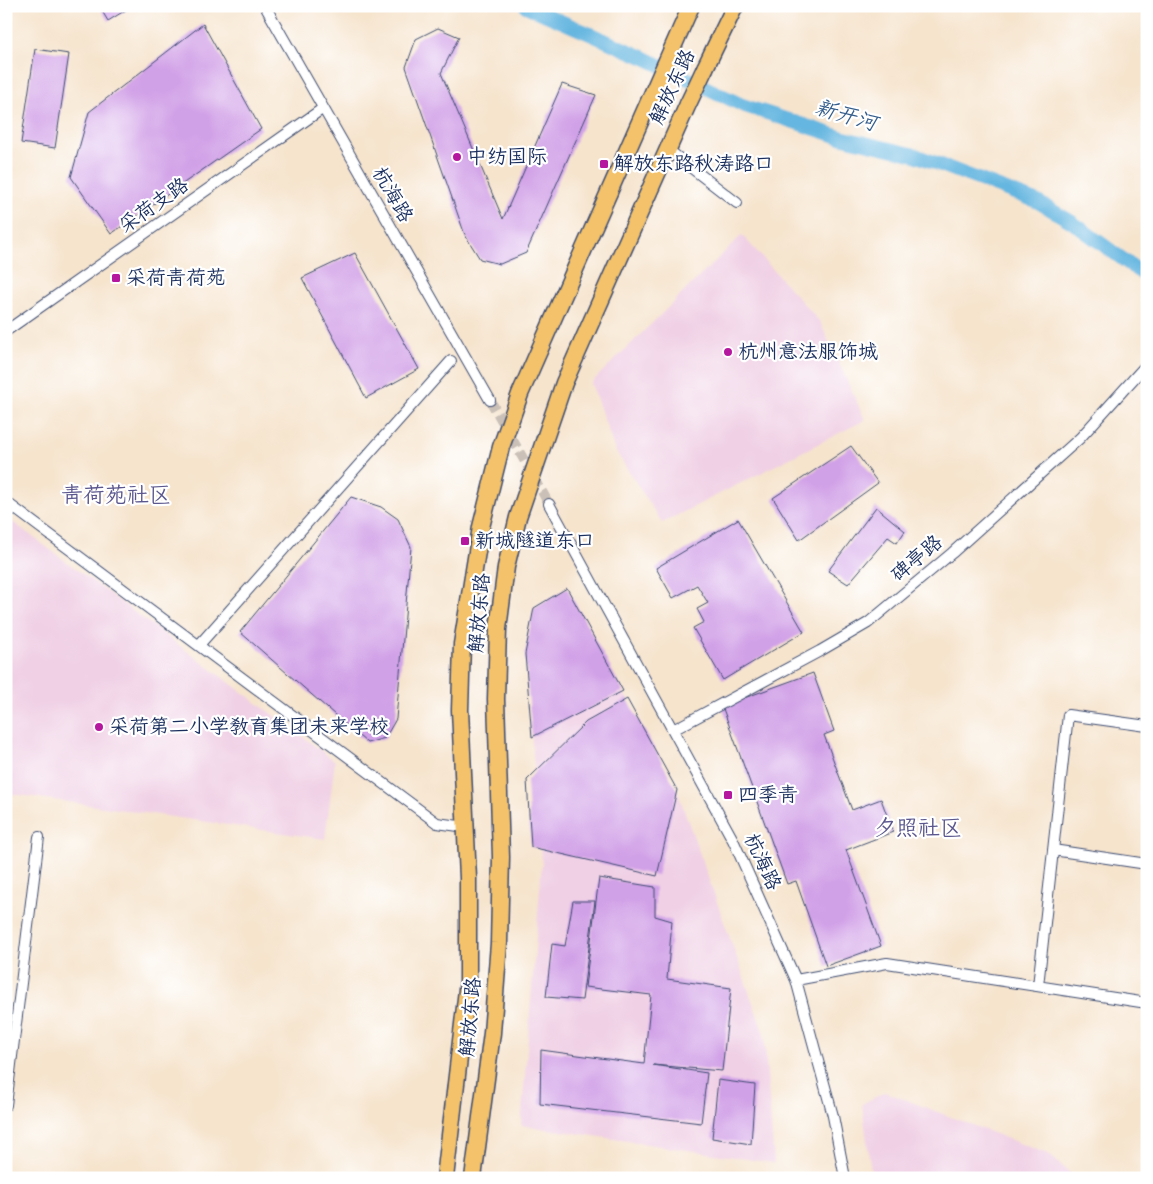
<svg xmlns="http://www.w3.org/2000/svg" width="1153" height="1184" font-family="Mynerve,'LXGW WenKai TC',sans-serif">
<rect width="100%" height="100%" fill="#fff"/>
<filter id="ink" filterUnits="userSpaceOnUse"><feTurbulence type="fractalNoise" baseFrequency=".02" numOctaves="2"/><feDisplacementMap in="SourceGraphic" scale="10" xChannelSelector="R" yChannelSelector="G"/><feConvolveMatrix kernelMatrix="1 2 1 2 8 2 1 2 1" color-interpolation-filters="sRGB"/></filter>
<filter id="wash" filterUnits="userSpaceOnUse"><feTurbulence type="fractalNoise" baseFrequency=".0096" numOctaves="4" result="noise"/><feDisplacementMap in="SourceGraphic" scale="20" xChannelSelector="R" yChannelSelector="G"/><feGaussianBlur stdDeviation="1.12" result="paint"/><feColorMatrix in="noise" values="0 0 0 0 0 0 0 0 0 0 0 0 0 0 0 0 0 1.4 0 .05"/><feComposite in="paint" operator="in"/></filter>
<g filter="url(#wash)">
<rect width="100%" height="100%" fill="#f6e4cd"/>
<!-- built -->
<path fill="#f0d0e5" d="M742,235L820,322L865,420L662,523L615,450L591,383Z
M6,517L335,761L325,839L6,793Z
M567,588L677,790L764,1034L774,1163L521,1125L542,864L525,654L534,608Z
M885,1092L1048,1154L1076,1178H872L862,1104Z"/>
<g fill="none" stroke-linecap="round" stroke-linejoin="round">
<!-- canal -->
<path stroke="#65b6e0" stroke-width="14" d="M526,6L645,58L742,105L840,137L915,155L1038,202L1072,222L1147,277"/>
</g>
<g id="blocks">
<!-- building -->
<path fill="#d1a1e7" d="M99,6H128L129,8L108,21Z
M203,24L261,129L111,234L71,177L89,112Z
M438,28L459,37L441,73L503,219L562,84L596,95L526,253L500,264L480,259L465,235L406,67L416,39Z
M35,49L69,54L55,148L21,143Z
M355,253L419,369L366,398L302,278Z
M851,446L878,483L799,540L773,498Z
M351,497L381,507L398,519L411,547L396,719L385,738L367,743L240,632Z
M876,507L905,531L897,543L888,537L848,584L828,571Z
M738,519L804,632L723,680L693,628L704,622L697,609L708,603L697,585L673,598L656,568Z
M567,588L623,691L532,737L525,654L534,608Z
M813,673L834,731L824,735L852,810L881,799L893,832L846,850L881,946L826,966L796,881L787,884L722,706Z
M627,699L677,790L657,876L531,847L527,780L586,722Z
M599,878L655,887V916L672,921L667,979L731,988L722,1071L653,1065L707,1073L701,1123L540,1104L541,1050L644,1064L651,995L585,987Z
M573,901H595L582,1000L546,997L552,944L565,946Z
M718,1080L755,1085L751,1144L712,1138Z"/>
</g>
</g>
<g filter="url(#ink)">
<use href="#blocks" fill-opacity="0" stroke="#3c4a6f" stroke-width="1"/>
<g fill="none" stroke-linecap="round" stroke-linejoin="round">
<!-- minor-tunnel -->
<path stroke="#cac0b7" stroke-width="10" stroke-dasharray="10 5" stroke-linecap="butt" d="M490,400L549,504"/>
<!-- minor casing -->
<g stroke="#3c4a6f" stroke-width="12">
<path id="minor" d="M265,6L490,400
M667,149L737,203
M6,331L322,109
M6,502L437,823L466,827
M549,504L733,840L796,980L833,1116L845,1178
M199,645L451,361
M673,730L820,651L868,623L952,553L1080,438L1147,364
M1053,850L1147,864
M796,980L887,963L1147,1003
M1038,986L1068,715L1147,726
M6,1105L39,837"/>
</g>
<!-- primary casing -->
<g stroke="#3c4a6f" stroke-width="19">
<path id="primary" d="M705,68L735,6
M445,1178L468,981V878L460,710L462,644L481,527L501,447L520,394L691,6
M473,1178L492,1033L499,943L501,857L496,699L498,629L506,567L518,517L564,383L688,104"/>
</g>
<!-- minor -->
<use href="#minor" stroke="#fff" stroke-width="10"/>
<!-- primary -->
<use href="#primary" stroke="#f3c26a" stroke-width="16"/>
<!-- primary-bridge casing -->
<g stroke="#3c4a6f" stroke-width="19" stroke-linecap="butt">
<path id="primary-bridge" d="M688,104L705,68"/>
</g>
<!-- primary-bridge -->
<use href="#primary-bridge" stroke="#f3c26a" stroke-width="16"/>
</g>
</g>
<!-- markers -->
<g fill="#b5179e" stroke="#fff" stroke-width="2">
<circle cx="457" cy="157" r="5"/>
<rect x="599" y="159" width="10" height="10" rx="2.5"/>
<rect x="111" y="273" width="10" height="10" rx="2.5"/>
<circle cx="728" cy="352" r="5"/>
<rect x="460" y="536" width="10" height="10" rx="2.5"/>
<circle cx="99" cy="727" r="5"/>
<rect x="723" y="790" width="10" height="10" rx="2.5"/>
</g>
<g text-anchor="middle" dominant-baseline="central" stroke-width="4.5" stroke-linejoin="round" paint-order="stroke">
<!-- street labels -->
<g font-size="20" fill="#1b2f5e" stroke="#fff">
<text transform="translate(673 87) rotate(-65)">解放东路</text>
<text transform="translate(392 195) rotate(60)">杭海路</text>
<text transform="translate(154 206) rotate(-35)">采荷支路</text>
<text transform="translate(917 559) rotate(-40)">碑亭路</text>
<text transform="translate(480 613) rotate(-85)">解放东路</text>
<text transform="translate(762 862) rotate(65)">杭海路</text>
<text transform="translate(471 1017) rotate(-85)">解放东路</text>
</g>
<!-- poi labels -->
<g font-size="20" fill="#1b2f5e" stroke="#fff" text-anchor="start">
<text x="467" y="157">中纺国际</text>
<text x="614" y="164">解放东路秋涛路口</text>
<text x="126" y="278">采荷青荷苑</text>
<text x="738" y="352">杭州意法服饰城</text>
<text x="475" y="541">新城隧道东口</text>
<text x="109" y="727">采荷第二小学教育集团未来学校</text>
<text x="738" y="795">四季青</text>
</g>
<!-- water labels -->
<g font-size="21" font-style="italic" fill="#355e8c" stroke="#fff">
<text transform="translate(846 116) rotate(16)">新开河</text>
</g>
<!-- quarter labels -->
<g font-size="22" fill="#5b578e" stroke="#fff">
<text x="116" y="496">青荷苑社区</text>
<text x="918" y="829">夕照社区</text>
</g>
</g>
<!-- margin -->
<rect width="1153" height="1184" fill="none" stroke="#fff" stroke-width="25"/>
</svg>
